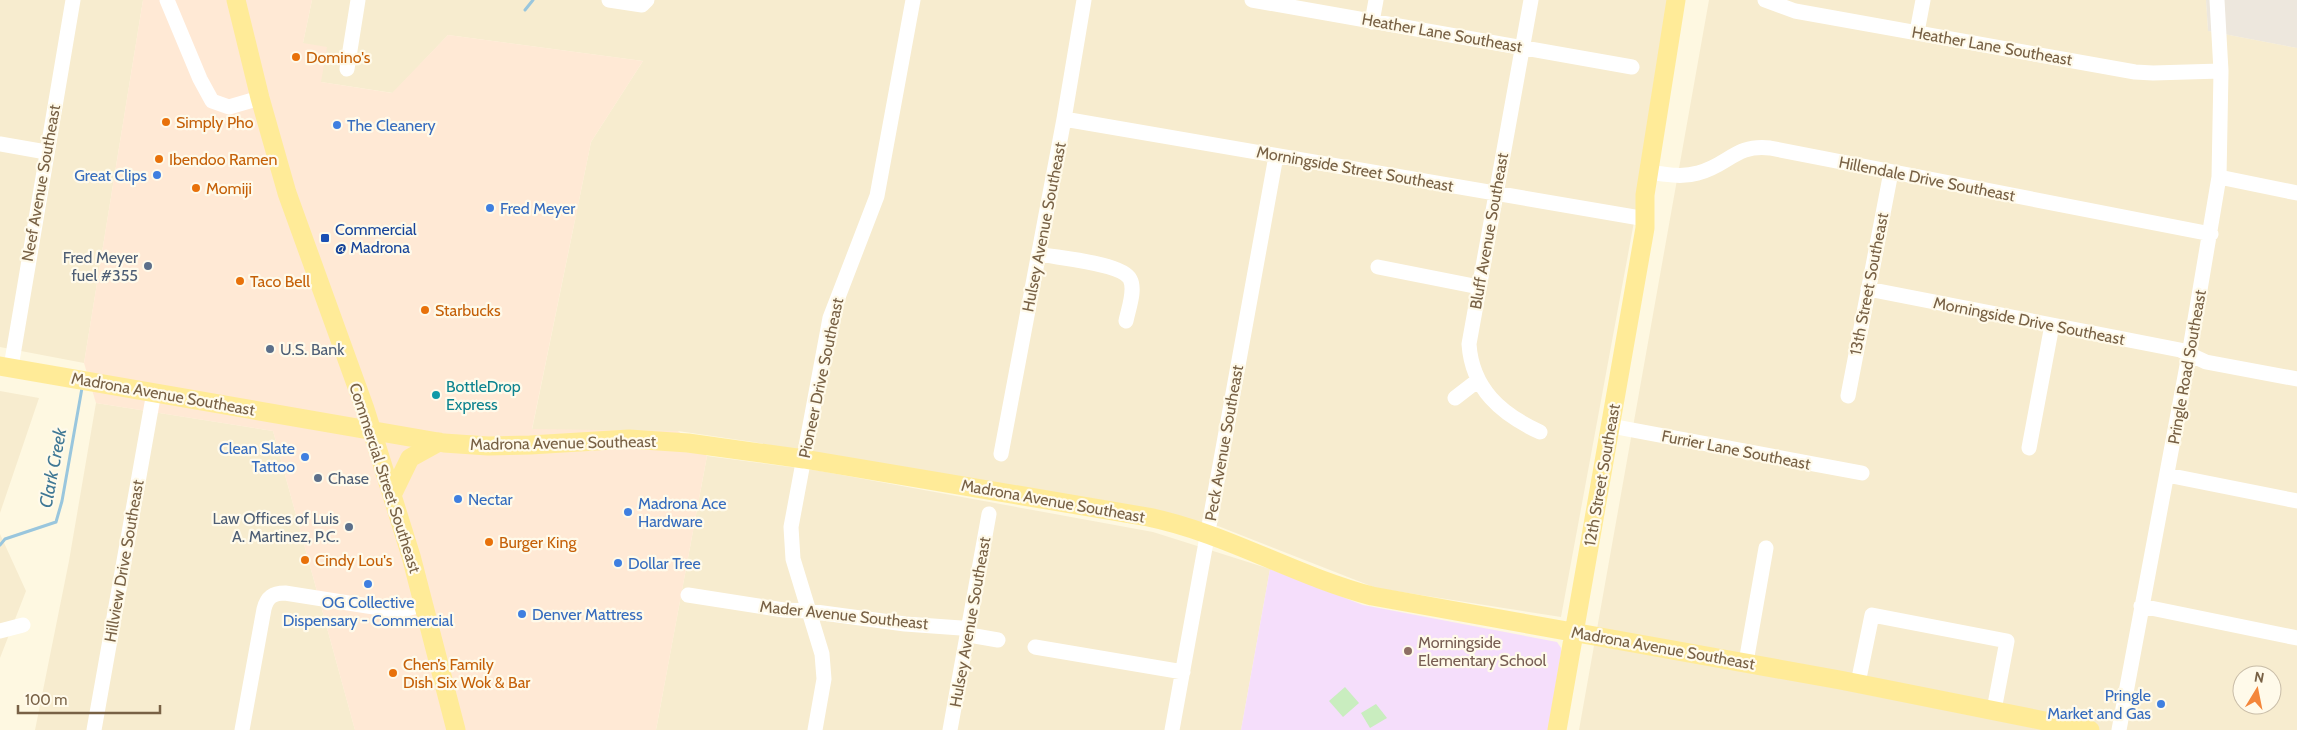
<svg xmlns="http://www.w3.org/2000/svg" width="2297" height="730" font-family="Cabin,sans-serif">
<rect width="100%" height="100%" fill="#fef8e1"/>
<!-- residential -->
<path fill="#f7eccf" fill-rule="evenodd" d="M0,0H143L84,363L0,347Z
M312,0H1675L1561,617L1376,588L1218,526L753,442L678,431L532,430L591,142L643,61L448,35L393,93L321,82L303,43Z
M1709,0H2206L2208,31L2297,48V730H1579ZM2242,675H2272V705H2242Z
M0,391L39,398L0,513Z
M96,403L273,431L355,730H35L69,561Z
M707,456L820,471L1153,532L1270,569L1241,730H656Z
M0,534L26,591L0,658Z"/>
<!-- commercial -->
<path fill="#ffe9d5" d="M143,0H312L303,43L327,47L321,82L392,93L448,35L643,61L591,142L532,429L678,431L707,456L656,730H355L273,431L96,403L84,363Z"/>
<!-- industrial -->
<path fill="#ede7dd" d="M2206,0H2297V48L2208,31Z"/>
<!-- education -->
<path fill="#f5defb" d="M1270,569L1363,605L1557,642L1561,648V653L1548,730H1241Z"/>
<!-- green -->
<path fill="#c9edbf" d="M1345,687L1359,703L1343,717L1329,701Z
M1376,704L1387,718L1370,728L1361,713Z"/>
<g fill="none" stroke-linecap="round" stroke-linejoin="round">
<!-- stream -->
<path stroke="#99c6dd" stroke-width="3" d="M525,10L533,0
M0,545L5,539L56,522L62,501L82,388"/>
<!-- minor -->
<path stroke="#fff" stroke-width="15" d="M167,0L200,79L212,101L229,107L260,98
M609,0L642,5L647,0
M1252,0L1632,67
M1531,0L1469,344C1472,389 1501,414 1540,432
M1765,0L1795,11L2135,72L2153,73L2221,71
M1372,22L1376,0
M1917,32L1923,0
M347,69L358,0
M1064,119L1646,219
M0,144L46,152
M1648,172C1664,174 1681,178 1698,173C1729,165 1735,144 1770,148L2211,234
M2219,177L2297,193
M1039,254C1058,258 1122,263 1130,279C1136,290 1128,310 1126,321
M1378,267L1479,287
M1868,289L2180,350L2206,362L2297,379
M11,367L73,0
M1848,396L1891,172
M1455,398L1477,381
M1611,426L1862,473
M2029,448L2052,325
M1001,454L1064,119L1084,0
M2167,475L2297,501
M688,595L784,610L808,611L905,624L961,628L975,636L998,640
M2141,606L2297,638
M0,631L23,625
M1035,647L1183,672
M1746,662L1766,548
M1858,683L1872,615L2007,641L1994,710
M94,730L154,392
M242,730L264,609C267,597 273,593 285,593L399,611L425,604
M815,730L824,679L822,654L793,559L791,527L830,318L877,196L913,0
M950,730L989,514
M1172,730L1276,156
M2119,730L2189,355L2219,177L2221,71L2217,0"/>
<!-- major -->
<path stroke="#ffeb98" stroke-width="19" d="M236,0L260,98L287,193L365,409L411,556L456,730
M0,366L444,443L488,446L530,445L629,439L688,443L804,459L1148,517C1226,533 1295,576 1372,596L1840,680L2090,730
M392,495L410,458L439,442
M1557,730L1645,228V195L1676,0"/>
</g>
<!-- markers -->
<g fill="#e8710a" stroke="#fffaea" stroke-width="2">
<circle cx="296" cy="57" r="5"/>
<circle cx="166" cy="122" r="5"/>
<circle cx="159" cy="159" r="5"/>
<circle cx="196" cy="188" r="5"/>
<circle cx="240" cy="281" r="5"/>
<circle cx="425" cy="310" r="5"/>
<circle cx="489" cy="542" r="5"/>
<circle cx="305" cy="560" r="5"/>
<circle cx="393" cy="673" r="5"/>
</g>
<g fill="#3f7fe0" stroke="#fffaea" stroke-width="2">
<circle cx="337" cy="125" r="5"/>
<circle cx="157" cy="175" r="5"/>
<circle cx="490" cy="208" r="5"/>
<circle cx="305" cy="457" r="5"/>
<circle cx="458" cy="499" r="5"/>
<circle cx="628" cy="512" r="5"/>
<circle cx="618" cy="563" r="5"/>
<circle cx="368" cy="584" r="5"/>
<circle cx="522" cy="614" r="5"/>
<circle cx="2161" cy="704" r="5"/>
</g>
<rect fill="#1a4fb4" stroke="#fffaea" stroke-width="2" x="320" y="233" width="10" height="10" rx="2.5"/>
<g fill="#5c6f8a" stroke="#fffaea" stroke-width="2">
<circle cx="148" cy="266" r="5"/>
<circle cx="270" cy="349" r="5"/>
<circle cx="318" cy="478" r="5"/>
<circle cx="349" cy="527" r="5"/>
</g>
<circle fill="#0f9aa8" stroke="#fffaea" stroke-width="2" cx="436" cy="395" r="5"/>
<circle fill="#8d6e63" stroke="#fffaea" stroke-width="2" cx="1408" cy="651" r="5"/>
<g text-anchor="middle" dominant-baseline="central" stroke-width="4.5" stroke-linejoin="round" paint-order="stroke">
<!-- street labels -->
<g font-size="16" fill="#786145" stroke="#fffaea">
<text transform="translate(1442 33) rotate(10)">Heather Lane Southeast</text>
<text transform="translate(1992 46) rotate(10)">Heather Lane Southeast</text>
<text transform="translate(1355 169) rotate(10)">Morningside Street Southeast</text>
<text transform="translate(1927 179) rotate(11)">Hillendale Drive Southeast</text>
<text transform="translate(41 183) rotate(-80)">Neef Avenue Southeast</text>
<text transform="translate(1044 227) rotate(-79)">Hulsey Avenue Southeast</text>
<text transform="translate(1489 231) rotate(-80)">Bluff Avenue Southeast</text>
<text transform="translate(1869 284) rotate(-79)">13th Street Southeast</text>
<text transform="translate(2029 321) rotate(11)">Morningside Drive Southeast</text>
<text transform="translate(2187 367) rotate(-80)">Pringle Road Southeast</text>
<text transform="translate(821 378) rotate(-78)">Pioneer Drive Southeast</text>
<text transform="translate(163 394) rotate(10)">Madrona Avenue Southeast</text>
<text transform="translate(563 443) rotate(-1)">Madrona Avenue Southeast</text>
<text transform="translate(1224 443) rotate(-80)">Peck Avenue Southeast</text>
<text transform="translate(1736 450) rotate(11)">Furrier Lane Southeast</text>
<text transform="translate(1602 475) rotate(-80)">12th Street Southeast</text>
<text transform="translate(385 478) rotate(72)">Commercial Street Southeast</text>
<text transform="translate(1053 501) rotate(10)">Madrona Avenue Southeast</text>
<text transform="translate(124 561) rotate(-80)">Hillview Drive Southeast</text>
<text transform="translate(844 615) rotate(6)">Mader Avenue Southeast</text>
<text transform="translate(970 622) rotate(-80)">Hulsey Avenue Southeast</text>
<text transform="translate(1663 648) rotate(10)">Madrona Avenue Southeast</text>
</g>
<!-- food labels -->
<g font-size="16" fill="#c56008" stroke="#fffaea" text-anchor="start">
<text x="306" y="57">Domino's</text>
<text x="176" y="122">Simply Pho</text>
<text x="169" y="159">Ibendoo Ramen</text>
<text x="206" y="188">Momiji</text>
<text x="250" y="281">Taco Bell</text>
<text x="435" y="310">Starbucks</text>
<text x="499" y="542">Burger King</text>
<text x="315" y="560">Cindy Lou's</text>
<text x="403" y="664">Chen’s Family<tspan x="403" dy="18">Dish Six Wok &amp; Bar</tspan></text>
</g>
<!-- shop labels -->
<g font-size="16" fill="#366cbe" stroke="#fffaea" text-anchor="start">
<text x="347" y="125">The Cleanery</text>
<text x="147" y="175" text-anchor="end">Great Clips</text>
<text x="500" y="208">Fred Meyer</text>
<text x="295" y="448" text-anchor="end">Clean Slate<tspan x="295" dy="18">Tattoo</tspan></text>
<text x="468" y="499">Nectar</text>
<text x="638" y="503">Madrona Ace<tspan x="638" dy="18">Hardware</tspan></text>
<text x="628" y="563">Dollar Tree</text>
<text x="368" y="602" text-anchor="middle">OG Collective<tspan x="368" dy="18">Dispensary - Commercial</tspan></text>
<text x="532" y="614">Denver Mattress</text>
<text x="2151" y="695" text-anchor="end">Pringle<tspan x="2151" dy="18">Market and Gas</tspan></text>
</g>
<!-- transit labels -->
<g font-size="16" fill="#164399" stroke="#fffaea" text-anchor="start">
<text x="335" y="229">Commercial<tspan x="335" dy="18">@ Madrona</tspan></text>
</g>
<!-- service labels -->
<g font-size="16" fill="#4e5e75" stroke="#fffaea" text-anchor="end">
<text x="138" y="257">Fred Meyer<tspan x="138" dy="18">fuel #355</tspan></text>
<text x="280" y="349" text-anchor="start">U.S. Bank</text>
<text x="328" y="478" text-anchor="start">Chase</text>
<text x="339" y="518">Law Offices of Luis<tspan x="339" dy="18">A. Martinez, P.C.</tspan></text>
</g>
<!-- culture labels -->
<g font-size="16" fill="#0d838f" stroke="#fffaea" text-anchor="start">
<text x="446" y="386">BottleDrop<tspan x="446" dy="18">Express</tspan></text>
</g>
<!-- education labels -->
<g font-size="16" fill="#785e54" stroke="#fffaea" text-anchor="start">
<text x="1418" y="642">Morningside<tspan x="1418" dy="18">Elementary School</tspan></text>
</g>
<!-- water labels -->
<g font-size="18" font-style="italic" fill="#407895" stroke="#fffaea">
<text transform="translate(53 468) rotate(-79)">Clark Creek</text>
</g>
</g>
<!-- north arrow -->
<g transform="translate(2257 690) rotate(10)"><circle r="24" fill="#fffaea" stroke="#c9bda8"/>
<path d="M0-4L9 19L0 12L-9 19Z" fill="#f4863a"/>
<text y="-8" font-size="14" font-weight="bold" text-anchor="middle" fill="#786145">N</text>
</g>
<!-- scale -->
<path d="M18 705v8h142v-8" fill="none" stroke="#786145" stroke-width="2.5"/>
<text x="25" y="705" font-size="15" fill="#786145" stroke="#fffaea" stroke-width="4" paint-order="stroke">100 m</text>
</svg>
